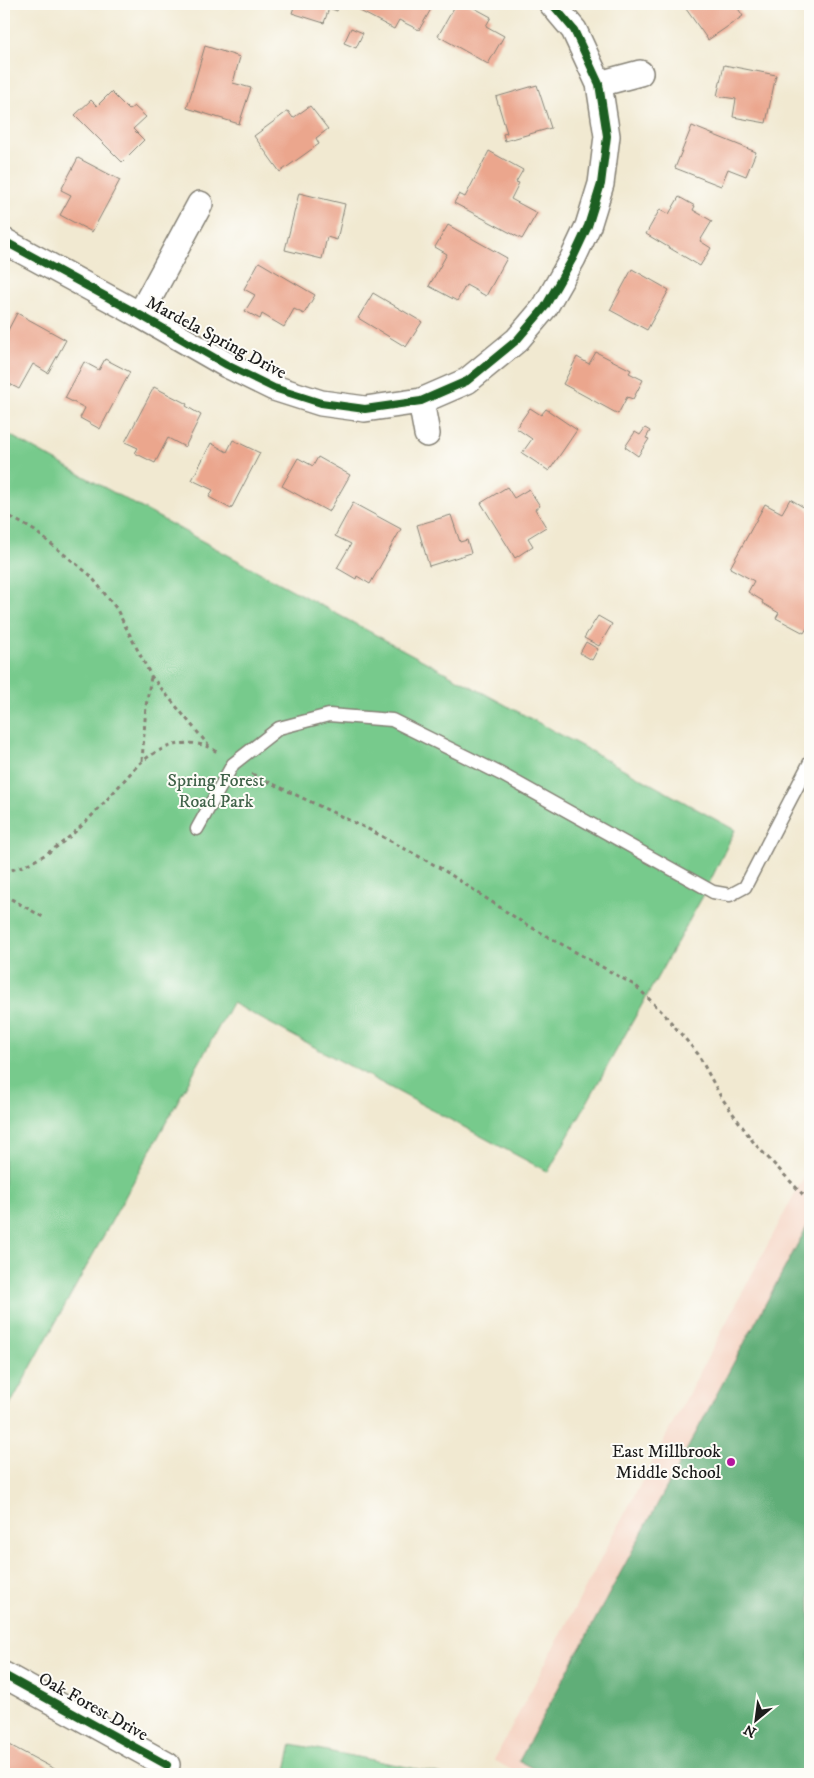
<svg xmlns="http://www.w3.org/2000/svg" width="814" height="1778" font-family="'IM FELL DW Pica',serif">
<rect width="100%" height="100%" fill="#fdfcf7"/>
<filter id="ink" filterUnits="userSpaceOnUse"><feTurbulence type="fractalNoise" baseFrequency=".02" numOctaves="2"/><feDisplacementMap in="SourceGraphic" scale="10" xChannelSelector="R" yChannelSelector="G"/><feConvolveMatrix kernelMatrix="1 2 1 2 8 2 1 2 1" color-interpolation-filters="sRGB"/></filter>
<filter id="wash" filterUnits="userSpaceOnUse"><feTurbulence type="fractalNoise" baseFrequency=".0096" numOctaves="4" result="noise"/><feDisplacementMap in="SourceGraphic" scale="20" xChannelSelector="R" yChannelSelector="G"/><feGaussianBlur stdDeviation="1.12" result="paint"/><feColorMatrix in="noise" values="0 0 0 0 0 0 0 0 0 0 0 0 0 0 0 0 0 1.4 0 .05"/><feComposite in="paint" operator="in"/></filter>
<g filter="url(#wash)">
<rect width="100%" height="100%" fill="#f1e9d1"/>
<!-- built -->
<path fill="#f5d3c2" d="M810,1165V1774H519L494,1760Z"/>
<!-- green -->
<path fill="#77ca8c" stroke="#4a7354" d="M4,432C246,567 492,696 735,830L703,896L548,1172L232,1003L4,1416Z
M292,1744L442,1774H285Z"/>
<!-- forest -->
<path fill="#61ae78" stroke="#3e654a" d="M810,1221V1774H543L519,1761Z"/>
<g id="blocks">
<!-- building -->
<path fill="#eba68d" d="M295,4H339L337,11L329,8L324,23L292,13Z
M364,4H434L419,30L399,20L394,29L360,11Z
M456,4H467L491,17L486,26L504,36L488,64L438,36Z
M694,4H735L743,16L708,40L686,9Z
M351,28L363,33L356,48L344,43Z
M205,46L240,57L233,83L251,88L239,124L187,108Z
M724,65L776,75L766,123L733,117L736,99L717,96Z
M537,85L551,128L505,141L503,134L507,133L496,97Z
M111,92L129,110L134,106L146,117L133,129L144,140L122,162L75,115L91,100L97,106Z
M310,106L328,129L316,138L319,144L280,172L254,136L288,111L293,118Z
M692,126L756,152L746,176L728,169L721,186L675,168Z
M489,151L523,170L516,182L519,183L511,199L537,213L522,239L454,203L459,194L465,197Z
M78,158L120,180L92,232L60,215L71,195L61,190Z
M299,193L345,204L337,240L327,237L322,259L285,250Z
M679,197L695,206L693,210L712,221L700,241L711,248L700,266L646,234L660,209L669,214Z
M448,225L507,258L486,296L466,285L457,301L429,286L447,254L435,247Z
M259,262L315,295L304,314L294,309L284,327L262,314L260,319L245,311L255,295L244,289Z
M632,269L669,290L647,330L610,310Z
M373,293L422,322L406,347L358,318Z
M17,313L66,340L48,373L33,364L19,389L4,381V338Z
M596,352L631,370L629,373L643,380L633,399L627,397L618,414L563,384L577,357L589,364Z
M105,359L130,372L100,429L80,418L85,408L65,398L84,362L99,370Z
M154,387L187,404L186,406L201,415L185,447L168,438L155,463L135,453L138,448L125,442Z
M530,408L541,415L546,409L577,430L549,471L522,453L532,439L516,428Z
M645,428L650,431L646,438L649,439L638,456L625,447L635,432L640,435Z
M233,440L260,453L231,509L209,497L213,490L192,480L211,443L227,452Z
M318,457L350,475L329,512L282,486L298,458L313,466Z
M507,487L514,498L529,489L540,506L535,509L546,527L528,538L533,546L515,558L481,503Z
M790,499L810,511V623L804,633L776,618L779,613L762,603L763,601L748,592L754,581L730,568L765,504L782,513Z
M353,503L401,529L370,584L357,576L356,579L337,568L351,544L335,536Z
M451,515L460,542L467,540L471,553L429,566L417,525Z
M598,616L612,624L599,646L584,638Z
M586,642L598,649L592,660L580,653Z
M4,1742L64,1774H4Z"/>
</g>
</g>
<g filter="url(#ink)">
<use href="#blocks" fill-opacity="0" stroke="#868276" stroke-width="1"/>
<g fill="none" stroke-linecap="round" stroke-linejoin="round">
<!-- service casing -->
<g stroke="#868276" stroke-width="15">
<path id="service" d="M197,829L233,764L279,728L329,715L392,720L501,774L713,892L730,895L745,887L810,762"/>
</g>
<!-- minor casing -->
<g stroke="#868276" stroke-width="28">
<path id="minor" d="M599,84L640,73
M4,241L140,315L227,365L274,388L321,403L365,409L421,401L467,381L517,340L545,307L573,258L588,226L601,184L607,136L599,84L574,30L552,4
M140,315L200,204
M421,401L427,434
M4,1675L167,1765"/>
</g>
<!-- path -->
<path stroke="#868276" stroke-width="3" stroke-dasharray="4 4" stroke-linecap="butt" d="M4,513L35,531L90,575L116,608L151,676L209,746
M142,761L146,706L151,677
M252,774L372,831L442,869L522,922L636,986L664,1014L698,1054L721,1097L754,1143L810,1202
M4,872C62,858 99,807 138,765C159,746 192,734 217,752
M4,895L43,917"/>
<!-- service -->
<use href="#service" stroke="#fff" stroke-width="12"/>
<!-- minor -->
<use href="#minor" stroke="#fff" stroke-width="25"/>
<!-- cycleway casing -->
<g stroke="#fdfcf7" stroke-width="11">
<path id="cycleway" d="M4,241L140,315L227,365L274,388L321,403L365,409L421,401L467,381L517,340L545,307L573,258L588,226L601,184L607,136L599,84L574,30L552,4
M4,1675L167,1765"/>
</g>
<!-- cycleway -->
<use href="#cycleway" stroke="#1b5e20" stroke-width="8"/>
</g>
</g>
<!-- markers -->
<circle fill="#b5179e" stroke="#fdfcf7" stroke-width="2" cx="731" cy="1462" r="5"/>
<g text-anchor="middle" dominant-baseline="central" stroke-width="4" stroke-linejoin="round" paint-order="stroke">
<!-- street labels -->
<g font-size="18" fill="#1c1c1c" stroke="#fdfcf7">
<text transform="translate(216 338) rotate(28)">Mardela Spring Drive</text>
<text transform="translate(93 1707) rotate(29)">Oak Forest Drive</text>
</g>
<!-- park labels -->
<g font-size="18" fill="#406249" stroke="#fdfcf7">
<text x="216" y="781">Spring Forest<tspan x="216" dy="21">Road Park</tspan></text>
</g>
<!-- poi labels -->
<g font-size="18" fill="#1c1c1c" stroke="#fdfcf7" text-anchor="end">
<text x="721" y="1452">East Millbrook<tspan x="721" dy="21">Middle School</tspan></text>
</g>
</g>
<!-- margin -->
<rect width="814" height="1778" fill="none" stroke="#fdfcf7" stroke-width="20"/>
<!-- north arrow -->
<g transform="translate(756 1720) rotate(209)" stroke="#fdfcf7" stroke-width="4" paint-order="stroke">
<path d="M0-4L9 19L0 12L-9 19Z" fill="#1c1c1c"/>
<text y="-8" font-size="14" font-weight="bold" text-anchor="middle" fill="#1c1c1c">N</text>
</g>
</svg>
